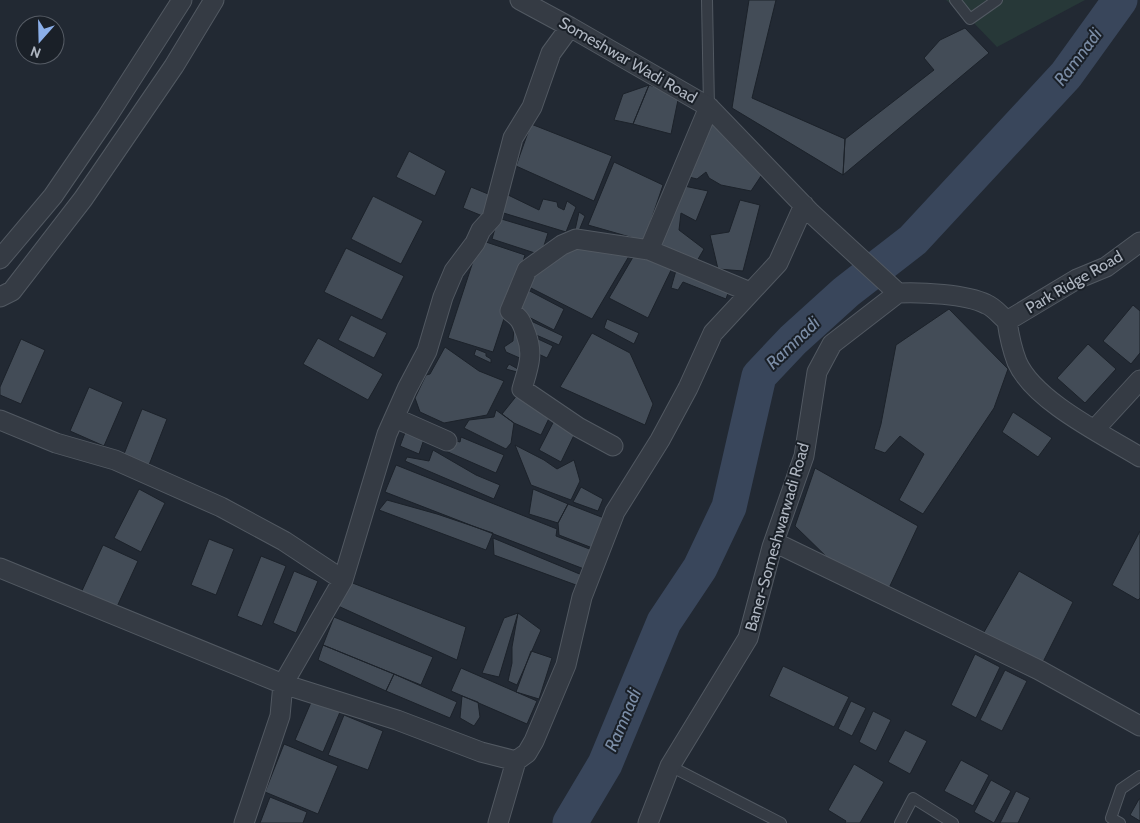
<svg xmlns="http://www.w3.org/2000/svg" width="1140" height="823" font-family="Cabin,sans-serif">
<rect width="100%" height="100%" fill="#222933"/>
<!-- green -->
<path fill="#273838" d="M946,0H1085L997,47L970,19Z"/>
<g fill="none" stroke-linecap="round" stroke-linejoin="round">
<!-- river -->
<path stroke="#39465b" stroke-width="35" d="M570,823L605,764L664,622L700,568L729,507L759,376L793,340L846,292L913,240L1066,75L1120,0"/>
</g>
<!-- building -->
<path fill="#434c57" stroke="#1c222a" d="M749,0H776L752,98L845,139L843,175L732,108Z
M965,28L989,53L843,175L845,139L934,70L924,58L940,40Z
M649,85L679,95L671,134L633,124Z
M649,85L633,124L614,120L623,94Z
M710,116L765,170L751,191L721,185L709,178L706,172L697,179L685,176Z
M531,124L612,156L594,201L516,166Z
M409,151L446,171L435,196L396,177Z
M614,162L663,185L644,241L588,225Z
M684,186L708,191L696,221L681,213L679,230L704,249L694,266L658,247Z
M471,187L493,196L485,217L463,208Z
M504,193L539,210L543,199L557,202L558,207L564,210L567,201L576,207L566,232L497,211Z
M373,196L423,221L401,264L351,239Z
M740,200L760,205L743,271L718,269L710,235L729,232Z
M579,212L585,216L578,233L575,230Z
M498,218L548,233L541,255L492,239Z
M480,240L525,255L493,352L448,338Z
M572,246L632,251L592,319L525,285L546,262Z
M346,248L404,276L382,320L324,292Z
M636,252L674,264L648,318L609,298Z
M677,267L730,287L726,299L683,282L678,290L671,288Z
M524,288L564,309L554,330L513,309Z
M1133,305L1140,311V353L1131,364L1103,341Z
M949,309L1008,369L994,408L923,514L899,500L924,454L900,436L885,453L874,449L881,424L896,345Z
M351,315L387,333L374,358L338,340Z
M516,318L522,359L506,352L504,347L513,341L514,328L511,323Z
M607,319L639,333L634,344L604,328Z
M531,321L563,336L559,345L527,331Z
M592,333L630,353L653,404L645,425L560,387Z
M318,338L383,374L368,400L303,364Z
M21,339L45,350L21,404L0,395V387Z
M538,339L553,346L547,358L532,351Z
M1088,344L1116,369L1085,403L1057,378Z
M445,347L479,371L504,381L487,415L444,423L420,412L415,398L426,375L430,374Z
M476,349L486,353V356L491,359V363L474,355Z
M509,364L518,369L517,372L506,369Z
M89,387L123,402L104,446L70,431Z
M522,389L553,410L541,435L514,423L502,414Z
M142,409L167,419L149,465L124,454Z
M496,410L514,423L511,443L506,449L464,428L469,420L494,417Z
M1013,412L1052,438L1038,457L1002,432Z
M558,413L578,427L561,462L539,450Z
M406,430L424,439L419,454L400,446Z
M461,437L504,455L496,473L432,445V440H453L460,442Z
M515,445L544,460L557,469L574,460L580,481L571,500L531,485Z
M433,450L476,475L500,485L494,499L405,461L407,457L429,461Z
M396,465L557,529L556,536L592,550L584,569L385,492Z
M815,468L918,526L889,588L836,566L795,526Z
M581,487L603,499L598,511L573,502Z
M139,489L165,503L141,552L114,538Z
M533,489L568,504L558,523L529,514Z
M387,500L437,514L493,533L486,550L379,510Z
M568,504L604,518L595,549L559,535L558,523Z
M1140,531V598L1138,600L1112,585Z
M493,538L582,575L576,585L494,555Z
M209,539L234,549L216,595L191,585Z
M103,545L138,561L115,611L80,595Z
M261,556L286,566L262,626L237,616Z
M294,571L318,581L296,633L273,623Z
M1019,571L1073,602L1039,670L980,639Z
M350,582L466,627L457,660L338,606Z
M518,613L541,630L517,685L508,681L512,663V647Z
M518,613L499,677L482,673L504,618Z
M334,617L433,657L421,685L323,645Z
M323,645L394,674L386,691L318,660Z
M531,651L552,658L539,699L516,692Z
M975,654L1000,667L976,718L951,705Z
M783,666L849,697L834,727L769,696Z
M461,668L537,701L527,724L451,691Z
M1005,670L1027,681L1002,731L980,720Z
M394,674L457,702L450,718L386,691Z
M462,696L478,702L480,717L474,726L460,718Z
M312,700L340,712L323,752L295,740Z
M851,701L866,708L852,736L838,729Z
M873,711L891,720L876,751L859,742Z
M344,715L383,731L368,770L328,755Z
M905,730L927,741L910,774L888,762Z
M284,744L338,766L318,814L265,792Z
M961,760L989,775L973,806L944,791Z
M854,764L884,782L860,823H845L846,821L828,810Z
M991,780L1011,791L994,823L974,812Z
M1016,791L1030,798L1018,823H1000Z
M270,797L307,812L303,823H260Z
M1139,799H1140V821L1130,815Z"/>
<g fill="none" stroke-linecap="round" stroke-linejoin="round">
<!-- service casing -->
<g stroke="#525962" stroke-width="12">
<path id="service" d="M707,0L709,107
M955,0L970,19L997,0
M670,766L781,823
M900,823L913,798L953,823
M1120,823L1111,818L1121,789L1140,776"/>
</g>
<!-- minor casing -->
<g stroke="#525962" stroke-width="21">
<path id="minor" d="M520,0L570,27L709,107L811,213L898,293
M649,250L709,107
M0,259L53,196L107,117L182,0
M898,293C921,292 966,294 986,304C994,307 1001,316 1007,321C1009,335 1012,349 1017,362C1034,401 1104,435 1140,457
M0,297L12,291L83,199L174,66L214,0
M1007,321L1077,279L1106,267L1140,242
M395,418L447,441
M0,420L56,443L115,460L221,507L284,541L343,580L283,684L397,720L481,752L516,761
M1095,429L1140,380
M613,446L578,427L522,389C528,368 534,355 526,334C521,321 521,319 510,311L527,270L562,245L576,239L649,250L750,292
M774,542L1039,670L1140,726
M0,568L283,684L280,716L244,823
M343,580L387,434L407,389L427,351L443,297L454,271L475,243L481,230L492,218L513,138L532,107L551,53L570,27
M498,823L516,761L527,753L534,741L566,665L582,597L615,512L660,440L688,388L713,333L778,263L804,205
M648,823L670,766L748,638L772,547L804,456L817,372L832,344L898,293"/>
</g>
<!-- service -->
<use href="#service" stroke="#353b44" stroke-width="10"/>
<!-- minor -->
<use href="#minor" stroke="#353b44" stroke-width="19"/>
</g>
<g text-anchor="middle" dominant-baseline="central" stroke-width="4" stroke-linejoin="round" paint-order="stroke">
<!-- street labels -->
<g font-size="16" fill="#afb6c1" stroke="#1a2028">
<text transform="translate(628 60) rotate(30)">Someshwar Wadi Road</text>
<text transform="translate(1074 282) rotate(-30)">Park Ridge Road</text>
<text transform="translate(777 537) rotate(-74)">Baner-Someshwarwadi Road</text>
</g>
<!-- water labels -->
<g font-size="18" font-style="italic" fill="#7b8da6" stroke="#1a2028">
<text transform="translate(1078 57) rotate(-53)">Ramnadi</text>
<text transform="translate(793 343) rotate(-44)">Ramnadi</text>
<text transform="translate(623 720) rotate(-67)">Ramnadi</text>
</g>
</g>
<!-- north arrow -->
<g transform="translate(40 40) rotate(200)"><circle r="24" fill="#1a2028" stroke="#565c65"/>
<path d="M0-4L9 19L0 12L-9 19Z" fill="#8bafe9"/>
<text y="-8" font-size="14" font-weight="bold" text-anchor="middle" fill="#afb6c1">N</text>
</g>
</svg>
